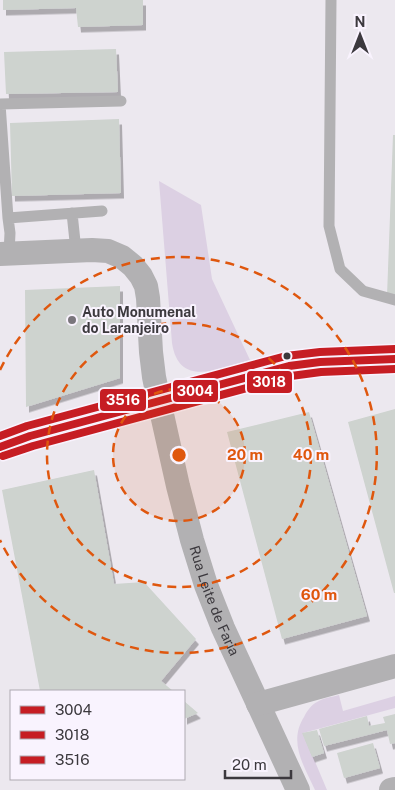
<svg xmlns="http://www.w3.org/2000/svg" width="395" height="790" font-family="'Public Sans',sans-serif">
<defs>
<filter id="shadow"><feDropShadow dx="3" dy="5.5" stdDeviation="0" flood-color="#0004"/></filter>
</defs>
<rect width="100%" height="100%" fill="#ece8ef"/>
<!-- green -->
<path fill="#dcd0e3" d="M159,181L201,205L212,279L250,360C220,368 179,389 172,343Z
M339,695L343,711L395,696V708L303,733L327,790H315C304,766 288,742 304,717C307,711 311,705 317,702C323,698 332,697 339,695Z"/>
<!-- building -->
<path fill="#ced3cf" filter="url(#shadow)" d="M3,0H143V25L78,27L76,8L3,10Z
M116,49L118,92L6,94L4,52Z
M119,119L121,193L12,196L10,123Z
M393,135H395V296H387Z
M120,286V378L26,407L25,290Z
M395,409V593H394L348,422Z
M309,412L367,616L282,639L227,432Z
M94,470L114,584L144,582L196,639L161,681L173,691H40L2,490Z
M184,701L198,713L184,719Z
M395,714V743L390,744L387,730L324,746L319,729L367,716L369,726L385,723L383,717Z
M317,730L324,753L312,757L302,733Z
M373,743L380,768L344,778L337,753Z"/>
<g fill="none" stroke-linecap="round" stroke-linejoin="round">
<!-- service -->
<path stroke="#b2b1b3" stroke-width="11" d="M331,0L329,226L340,269L363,291L395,300
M102,211L8,218L0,104L121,101
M72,213L76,251
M8,218L10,233L9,253"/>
<!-- minor -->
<g stroke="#b2b1b3" stroke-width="24">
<path id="s1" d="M0,254L92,250L108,251L122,257L133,266L141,276L146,286L148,298L151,352L154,377L159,401L178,486L192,540L206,585L223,628L298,790"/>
<path d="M258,704L395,666"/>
<path d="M391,790L395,789"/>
</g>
<!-- tertiary -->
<path stroke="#b2b1b3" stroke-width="28" d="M0,447L30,436L289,366L320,362L395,359"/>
<!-- bus-1 casing -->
<g stroke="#f9f3fe" stroke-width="11">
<path id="bus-1" d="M0,447L30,436L289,366L320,362L395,359"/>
</g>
<!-- bus-2 casing -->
<g stroke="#f9f3fe" stroke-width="11">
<path id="bus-2" d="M3,456L33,446L291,376L321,372L395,369"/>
</g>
<!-- bus-3 casing -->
<g stroke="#f9f3fe" stroke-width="11">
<path id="bus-3" d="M0,436L27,426L286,356L320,352L395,349"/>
</g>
<!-- bus-1 -->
<use href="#bus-1" stroke="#c61d23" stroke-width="8"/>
<!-- bus-2 -->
<use href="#bus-2" stroke="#c61d23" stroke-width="8"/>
<!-- bus-3 -->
<use href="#bus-3" stroke="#c61d23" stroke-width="8"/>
</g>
<!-- distance rings -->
<circle cx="179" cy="455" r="66" fill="#df570e" fill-opacity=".12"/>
<g fill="none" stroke="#df570e" stroke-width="2.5" stroke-dasharray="9 6">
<circle cx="179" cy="455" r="66"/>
<circle cx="179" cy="455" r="132"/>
<path d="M0 370A198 198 0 1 1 0 540"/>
</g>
<!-- markers -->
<circle fill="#7a767c" stroke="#f9f3fe" stroke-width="2" cx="72" cy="320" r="5"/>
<circle fill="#3c393e" stroke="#f9f3fe" stroke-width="2" cx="287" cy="356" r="4.5"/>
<g text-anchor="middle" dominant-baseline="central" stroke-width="4" stroke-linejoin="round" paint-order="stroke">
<!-- poi labels -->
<g font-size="14" font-weight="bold" fill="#3c393e" stroke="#f9f3fe" text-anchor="start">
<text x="82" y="312">Auto Monumenal<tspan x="82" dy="16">do Laranjeiro</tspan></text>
</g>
<!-- street labels -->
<g font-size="14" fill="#3c393e" stroke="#f9f3fe">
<text stroke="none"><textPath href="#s1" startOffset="485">Rua Leite de Faria</textPath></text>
</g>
</g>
<circle cx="179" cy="455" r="8" fill="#df570e" stroke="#f9f3fe" stroke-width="2.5"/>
<g font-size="15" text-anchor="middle" font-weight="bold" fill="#df570e" stroke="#f9f3fe" stroke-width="4" stroke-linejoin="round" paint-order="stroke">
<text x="245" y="460">20 m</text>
<text x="311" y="460">40 m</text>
<text x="319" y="600">60 m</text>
</g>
<g stroke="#f9f3fe" stroke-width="2">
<rect x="246" y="370" width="47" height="24" rx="5" fill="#c61d23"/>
<rect x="172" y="379" width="47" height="24" rx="5" fill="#c61d23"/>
<rect x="99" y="388" width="48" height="24" rx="5" fill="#c61d23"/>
</g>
<g font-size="14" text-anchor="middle" font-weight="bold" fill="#fff">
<text x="269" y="387">3018</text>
<text x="195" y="396">3004</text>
<text x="123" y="405">3516</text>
</g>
<!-- legend -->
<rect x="10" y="690" width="175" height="90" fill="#f9f3fe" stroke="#ada9b1"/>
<rect x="20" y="706" width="25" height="8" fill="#c61d23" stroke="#ada9b1"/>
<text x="55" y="715" font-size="15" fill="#3c393e">3004</text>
<rect x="20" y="731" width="25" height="8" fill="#c61d23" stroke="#ada9b1"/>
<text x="55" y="740" font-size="15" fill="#3c393e">3018</text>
<rect x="20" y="756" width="25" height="8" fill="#c61d23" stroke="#ada9b1"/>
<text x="55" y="765" font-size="15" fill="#3c393e">3516</text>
<!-- north arrow -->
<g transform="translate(360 35)" stroke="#f9f3fe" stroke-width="4" paint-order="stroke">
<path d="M0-4L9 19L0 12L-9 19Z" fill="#3c393e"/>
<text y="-8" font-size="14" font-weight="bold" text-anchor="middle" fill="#3c393e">N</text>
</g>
<!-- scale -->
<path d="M225 770v8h66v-8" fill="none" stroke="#3c393e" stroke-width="2.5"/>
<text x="232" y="770" font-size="15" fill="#3c393e" stroke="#f9f3fe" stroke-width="4" paint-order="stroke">20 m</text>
</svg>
